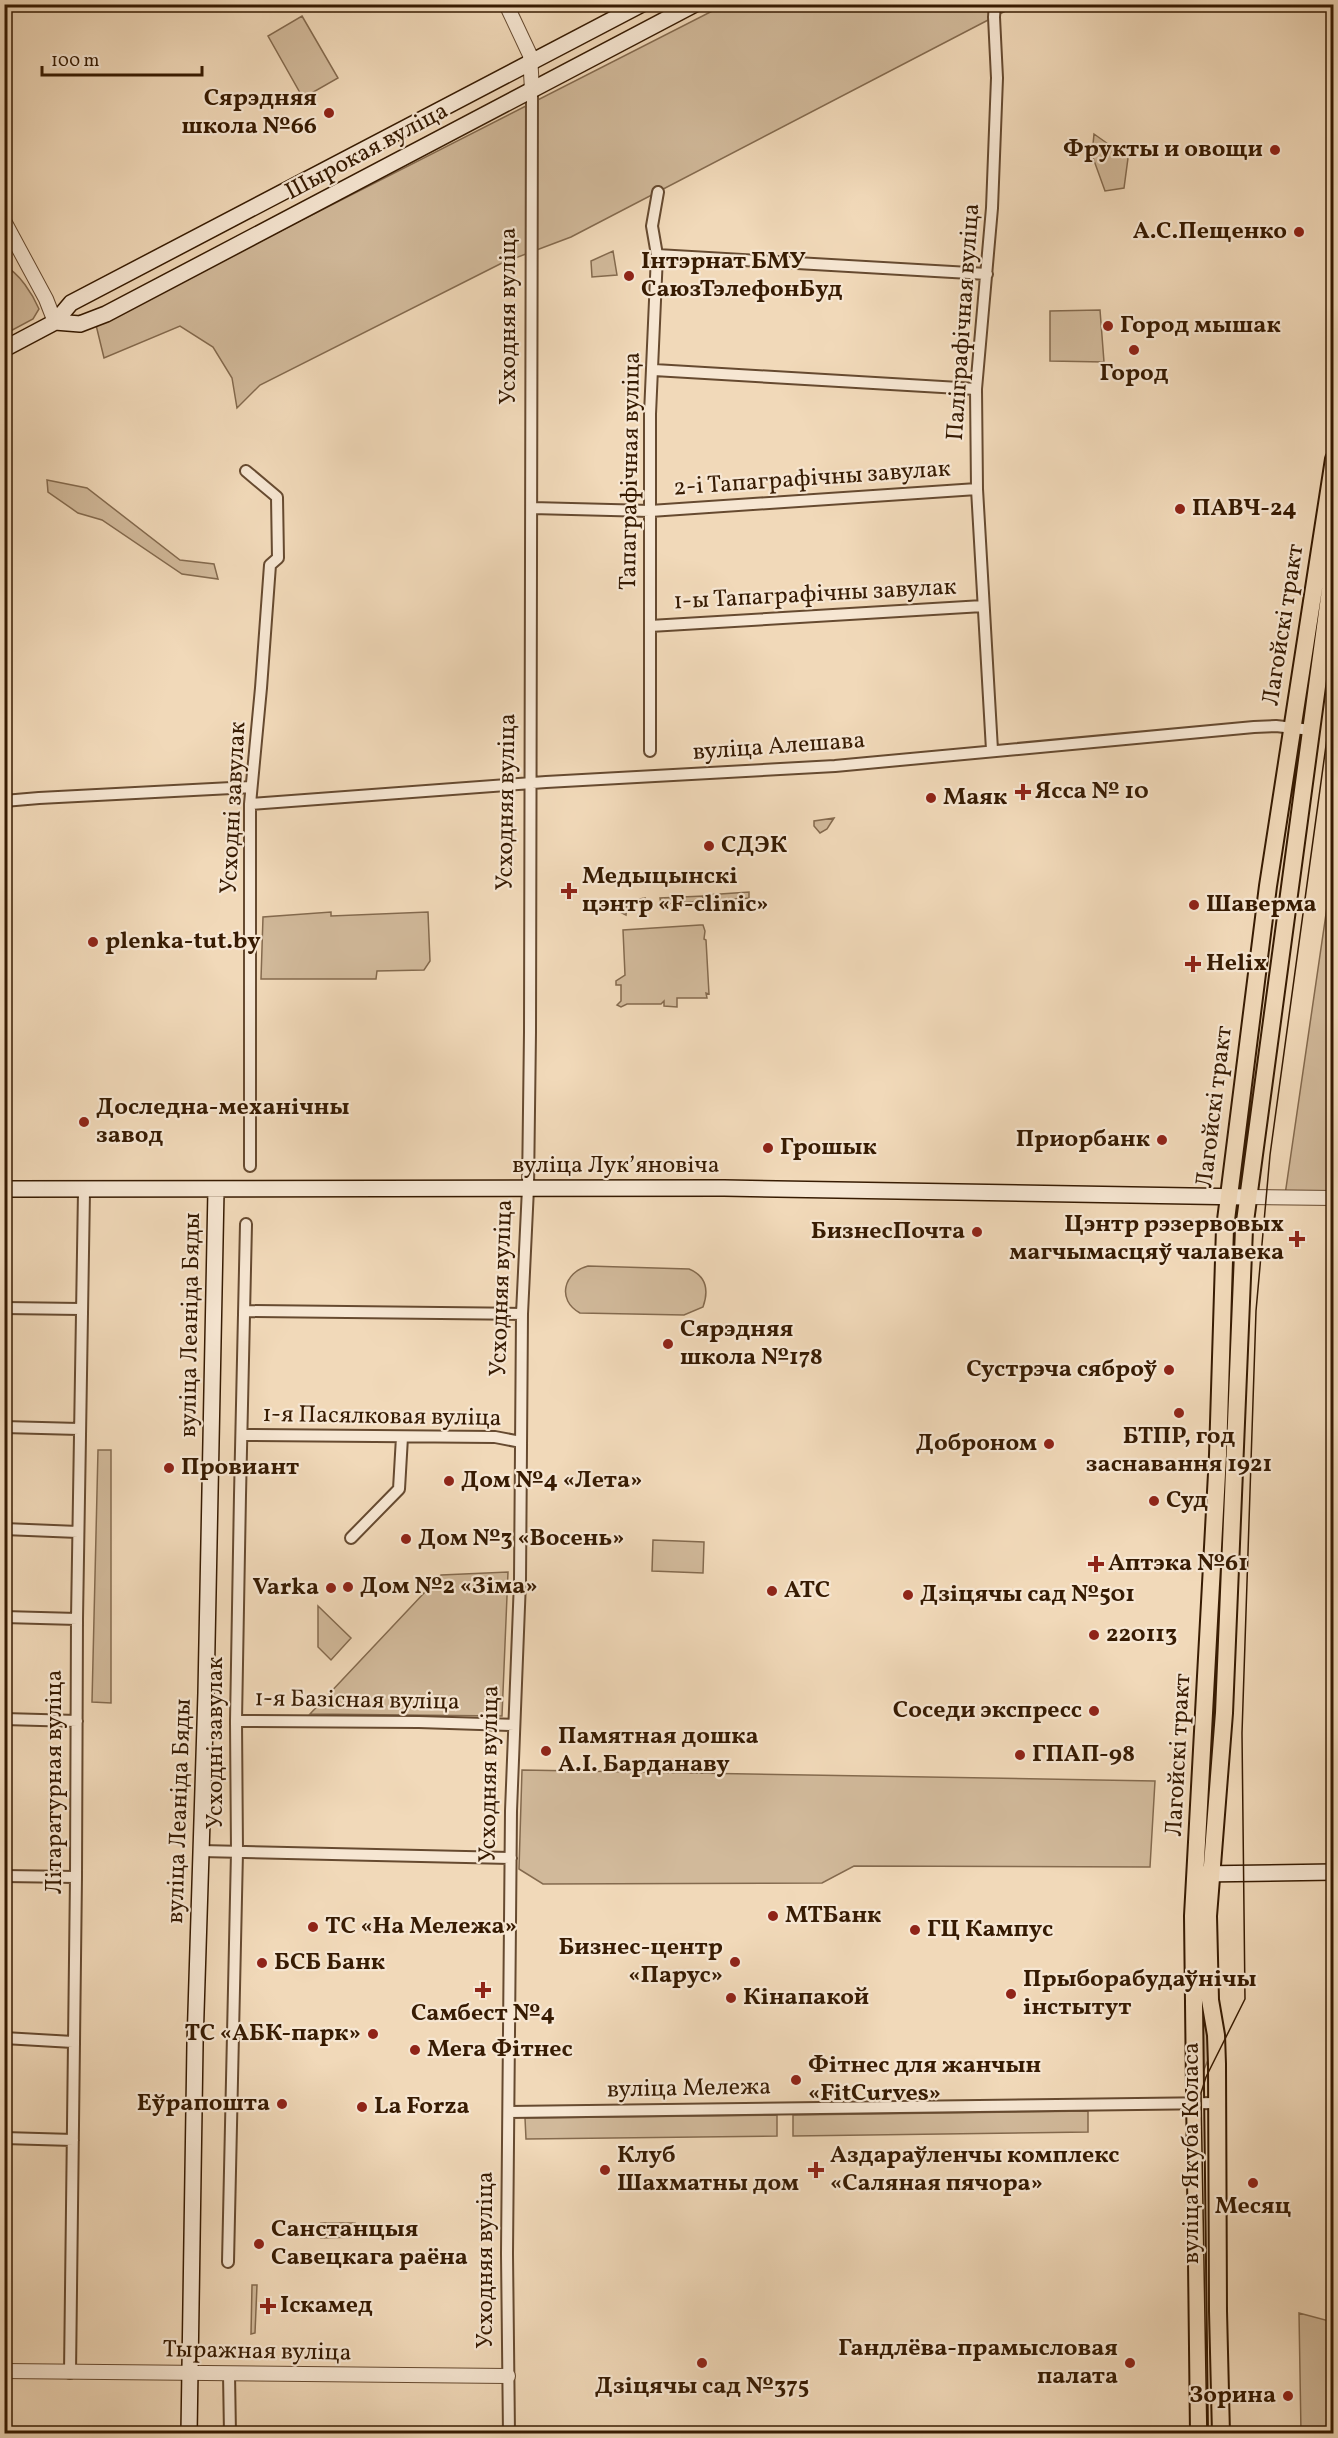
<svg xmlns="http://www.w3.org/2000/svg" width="1338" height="2438" font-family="Vollkorn,serif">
<rect width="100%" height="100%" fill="#f1d9b9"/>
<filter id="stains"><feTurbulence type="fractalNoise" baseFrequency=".00333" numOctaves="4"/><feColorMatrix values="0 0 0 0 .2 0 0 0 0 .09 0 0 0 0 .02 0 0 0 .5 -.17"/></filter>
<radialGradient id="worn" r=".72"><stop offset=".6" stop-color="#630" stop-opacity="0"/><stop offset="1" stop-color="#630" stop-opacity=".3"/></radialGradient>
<!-- green -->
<path fill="#d1b99a" stroke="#846a4e" stroke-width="1.5" d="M724,5H1017L571,237L502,263L260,385L237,408L232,378L213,347L180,326L104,358L96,325Z
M302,16L338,78L303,98L268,36Z
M1094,134L1128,158L1124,188L1105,191L1092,155Z
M613,251L617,275L592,277L591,261Z
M4,266C19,272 33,295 39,309L33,319L5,334Z
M1100,310L1104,362L1050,361V311Z
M47,480L87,488L180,560L214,564L218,579L182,574L102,520L78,513L48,492Z
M834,818L827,829L820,833L814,826V821Z
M1333,866V1195H1285Z
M749,892V898L707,901L706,895Z
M703,896V901L661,904L660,898Z
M645,898V902L627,905L626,915L620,912V903Z
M331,912V916L428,912L430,961L424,970L377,971L376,979H261L263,917Z
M700,925H703L705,931L704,939L706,940L709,994L706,993L707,998H677V1007L664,1006V1001L661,1004H627L621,1007L617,1005L621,1001V985H616V981L625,975L623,930Z
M588,1266L689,1269C706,1276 709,1290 703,1307L684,1315L580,1313C556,1300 564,1272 588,1266Z
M98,1450H111V1703L92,1702Z
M653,1540L704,1542L703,1573L652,1571Z
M508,1572L502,1716L310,1714L441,1575Z
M318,1606L351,1638L331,1660L318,1647Z
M522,1770L1155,1781L1150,1867L854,1866L822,1883L543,1884L519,1869Z
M1201,1946L1203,2015L1209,2033L1210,2055L1203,2072Z
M1088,2111V2132L793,2136V2115Z
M777,2115V2136L526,2139L525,2118Z
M321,2223H355V2237L321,2238Z
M252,2285H257L255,2333L251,2334Z
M1299,2313L1333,2322V2433H1301Z"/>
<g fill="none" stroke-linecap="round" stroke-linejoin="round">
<!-- minor casing -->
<g stroke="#664a30" stroke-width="14">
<path id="minor" d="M657,255L987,274
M654,370L976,389
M246,471L277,497L278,558L270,565L261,688L250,804V1166
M532,508L650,511L977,489
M650,626L983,606
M992,750L977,489L976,389L992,208L997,78L994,17L995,4
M650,751V414L657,255L652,226L658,192
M4,801L39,798L251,787
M250,804L546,782L835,766L1254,727L1276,726L1311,730
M4,1308L81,1309
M244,1311L522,1314
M4,1427L79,1429
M242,1435L495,1437L521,1442
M4,1529L78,1532
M351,1538L399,1489L402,1437
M4,1617L77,1619
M4,1719L77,1721
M236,1721L419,1722L514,1725
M201,1851L511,1858
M4,1876L76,1877
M4,2038L73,2042
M509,2112L1218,2103
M4,2138L73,2140
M228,2262L237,1852L236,1721L240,1495L246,1224
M70,2373L76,1877L77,1619L84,1191
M229,2374L230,2434
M509,2434L507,2254L511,1811L520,1581L522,1314L528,1188L530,1032L532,90"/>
</g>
<!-- tertiary casing -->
<g stroke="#664a30" stroke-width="16">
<path id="tertiary" d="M506,4L530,55L532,90
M4,221L46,299L55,322
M1247,1197L1334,1198
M4,2371L508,2376"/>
</g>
<!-- secondary casing -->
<g stroke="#371b02" stroke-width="18">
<path id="secondary" d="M55,322L80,324L106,314L695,4
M4,349L55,322L71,303L642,4
M4,1189L724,1188L1247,1197
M1199,1874L1334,1872
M189,2434L195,2044L206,1693L216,1190"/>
</g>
<!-- primary casing -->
<g stroke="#371b02" stroke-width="20">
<path id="primary" d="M1199,2434L1193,1916L1218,1455L1225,1228L1268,886L1334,459
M1221,2434L1218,2311L1217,2064L1216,2035L1210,2000L1208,1916L1224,1713L1244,1229L1334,560"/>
</g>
<!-- minor -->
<use href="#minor" stroke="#f6e6d2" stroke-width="10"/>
<!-- tertiary -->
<use href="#tertiary" stroke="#f6e6d2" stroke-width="14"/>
<!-- secondary -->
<use href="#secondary" stroke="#f6e6d2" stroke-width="15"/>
<!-- primary -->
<use href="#primary" stroke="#f1d9b9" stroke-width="16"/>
<!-- tram -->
<path stroke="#371b02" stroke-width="1.5" d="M1207,2434L1201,2093L1206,2077L1245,1999L1242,1733L1256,1311L1270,1155L1334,687"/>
</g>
<!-- markers -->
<g fill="#8f2418" stroke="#f6e6d2" stroke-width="2">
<circle cx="329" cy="113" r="6"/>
<circle cx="1275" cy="150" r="6"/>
<circle cx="1299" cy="232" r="6"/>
<circle cx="629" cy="276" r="6"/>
<circle cx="1108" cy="326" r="6"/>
<circle cx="1134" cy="350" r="6"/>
<circle cx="1180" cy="509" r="6"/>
<path d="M1020 783h6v6h6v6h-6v6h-6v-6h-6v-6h6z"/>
<circle cx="931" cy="798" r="6"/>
<circle cx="709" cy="846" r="6"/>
<path d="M566 882h6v6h6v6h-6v6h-6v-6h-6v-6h6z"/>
<circle cx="1194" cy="905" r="6"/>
<circle cx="93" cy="942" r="6"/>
<path d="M1190 955h6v6h6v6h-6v6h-6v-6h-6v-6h6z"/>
<circle cx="84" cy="1122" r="6"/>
<circle cx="1162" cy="1140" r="6"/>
<circle cx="768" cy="1148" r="6"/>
<circle cx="977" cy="1232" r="6"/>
<path d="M1294 1230h6v6h6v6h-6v6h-6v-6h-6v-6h6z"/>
<circle cx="668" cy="1344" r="6"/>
<circle cx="1169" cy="1370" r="6"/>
<circle cx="1179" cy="1413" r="6"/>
<circle cx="1049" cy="1444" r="6"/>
<circle cx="169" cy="1468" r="6"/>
<circle cx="449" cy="1481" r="6"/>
<circle cx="1154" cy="1501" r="6"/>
<circle cx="406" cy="1539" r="6"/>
<path d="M1093 1555h6v6h6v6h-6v6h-6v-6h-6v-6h6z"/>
<circle cx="348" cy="1587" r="6"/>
<circle cx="331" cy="1588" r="6"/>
<circle cx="772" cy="1591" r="6"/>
<circle cx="908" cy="1595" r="6"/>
<circle cx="1094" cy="1635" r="6"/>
<circle cx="1094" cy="1711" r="6"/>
<circle cx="546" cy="1751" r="6"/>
<circle cx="1020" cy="1755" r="6"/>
<circle cx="773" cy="1916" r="6"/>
<circle cx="313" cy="1927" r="6"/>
<circle cx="915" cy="1930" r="6"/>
<circle cx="735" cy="1962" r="6"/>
<circle cx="262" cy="1963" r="6"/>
<path d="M480 1981h6v6h6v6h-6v6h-6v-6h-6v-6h6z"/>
<circle cx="1011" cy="1994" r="6"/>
<circle cx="731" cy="1998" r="6"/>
<circle cx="373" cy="2034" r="6"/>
<circle cx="415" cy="2050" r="6"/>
<circle cx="796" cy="2080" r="6"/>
<circle cx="282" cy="2104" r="6"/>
<circle cx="362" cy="2107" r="6"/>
<circle cx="605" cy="2170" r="6"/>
<path d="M813 2161h6v6h6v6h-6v6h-6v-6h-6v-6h6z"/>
<circle cx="1253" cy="2183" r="6"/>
<circle cx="259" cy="2244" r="6"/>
<path d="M265 2297h6v6h6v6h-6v6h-6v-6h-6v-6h6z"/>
<circle cx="702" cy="2363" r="6"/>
<circle cx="1130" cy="2363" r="6"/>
<circle cx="1288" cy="2396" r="6"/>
</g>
<g text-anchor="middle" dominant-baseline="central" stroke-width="4.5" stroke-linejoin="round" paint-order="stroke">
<!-- poi labels -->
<g font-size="24" font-weight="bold" fill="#371b02" stroke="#f6e6d2" text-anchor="start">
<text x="317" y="99" text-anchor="end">Сярэдняя<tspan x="317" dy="28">школа №66</tspan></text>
<text x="1263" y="150" text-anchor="end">Фрукты и овощи</text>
<text x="1287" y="232" text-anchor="end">А.С.Пещенко</text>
<text x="641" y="262">Інтэрнат БМУ<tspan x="641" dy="28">СаюзТэлефонБуд</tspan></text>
<text x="1120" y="326">Город мышак</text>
<text x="1134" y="374" text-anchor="middle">Город</text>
<text x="1192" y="509">ПАВЧ-24</text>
<text x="1035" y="792">Ясса № 10</text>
<text x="943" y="798">Маяк</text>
<text x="721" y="846">СДЭК</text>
<text x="582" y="877">Медыцынскі<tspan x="582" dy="28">цэнтр «F-clinic»</tspan></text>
<text x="1206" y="905">Шаверма</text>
<text x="105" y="942">plenka-tut.by</text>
<text x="1206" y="964">Helix</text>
<text x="96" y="1108">Доследна-механічны<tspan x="96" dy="28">завод</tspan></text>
<text x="1150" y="1140" text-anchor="end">Приорбанк</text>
<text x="780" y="1148">Грошык</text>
<text x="1284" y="1225" text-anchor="end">Цэнтр рэзервовых<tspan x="1284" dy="28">магчымасцяў чалавека</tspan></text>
<text x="965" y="1232" text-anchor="end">БизнесПочта</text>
<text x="680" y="1330">Сярэдняя<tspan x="680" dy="28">школа №178</tspan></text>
<text x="1157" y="1370" text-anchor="end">Сустрэча сяброў</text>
<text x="1179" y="1437" text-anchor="middle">БТПР, год<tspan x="1179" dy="28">заснавання 1921</tspan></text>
<text x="1037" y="1444" text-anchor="end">Доброном</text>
<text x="181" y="1468">Провиант</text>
<text x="461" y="1481">Дом №4 «Лета»</text>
<text x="1166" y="1501">Суд</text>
<text x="418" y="1539">Дом №3 «Восень»</text>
<text x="1108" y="1564">Аптэка №61</text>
<text x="360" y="1587">Дом №2 «Зіма»</text>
<text x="319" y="1588" text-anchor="end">Varka</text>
<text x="784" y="1591">АТС</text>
<text x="920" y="1595">Дзіцячы сад №501</text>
<text x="1106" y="1635">220113</text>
<text x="1082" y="1711" text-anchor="end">Соседи экспресс</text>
<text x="558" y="1737">Памятная дошка<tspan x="558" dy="28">А.І. Барданаву</tspan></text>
<text x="1032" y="1755">ГПАП-98</text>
<text x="785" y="1916">МТБанк</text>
<text x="325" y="1927">ТС «На Мележа»</text>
<text x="927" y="1930">ГЦ Кампус</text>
<text x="723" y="1948" text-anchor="end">Бизнес-центр<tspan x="723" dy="28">«Парус»</tspan></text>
<text x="274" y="1963">БСБ Банк</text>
<text x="1023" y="1980">Прыборабудаўнічы<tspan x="1023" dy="28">інстытут</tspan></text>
<text x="743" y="1998">Кінапакой</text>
<text x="483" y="2014" text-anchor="middle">Самбест №4</text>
<text x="361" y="2034" text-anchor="end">ТС «АБК-парк»</text>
<text x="427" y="2050">Мега Фітнес</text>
<text x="808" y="2066">Фітнес для жанчын<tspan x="808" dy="28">«FitCurves»</tspan></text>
<text x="270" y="2104" text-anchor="end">Еўрапошта</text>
<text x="374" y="2107">La Forza</text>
<text x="617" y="2156">Клуб<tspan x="617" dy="28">Шахматны дом</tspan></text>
<text x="830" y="2156">Аздараўленчы комплекс<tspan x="830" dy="28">«Саляная пячора»</tspan></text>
<text x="1253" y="2207" text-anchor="middle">Месяц</text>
<text x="271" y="2230">Санстанцыя<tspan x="271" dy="28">Савецкага раёна</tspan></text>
<text x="280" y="2306">Іскамед</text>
<text x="1118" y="2349" text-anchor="end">Гандлёва-прамысловая<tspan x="1118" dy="28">палата</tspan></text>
<text x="702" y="2387" text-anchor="middle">Дзіцячы сад №375</text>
<text x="1276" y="2396" text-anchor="end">Зорина</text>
</g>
<!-- street labels -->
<g font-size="24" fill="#371b02" stroke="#f6e6d2">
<text transform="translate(367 152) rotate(-28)">Шырокая вуліца</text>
<text transform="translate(509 316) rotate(-90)">Усходняя вуліца</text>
<text transform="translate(964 322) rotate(-86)">Паліграфічная вуліца</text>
<text transform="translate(631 471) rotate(-89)">Тапаграфічная вуліца</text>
<text transform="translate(812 479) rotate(-4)">2-і Тапаграфічны завулак</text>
<text transform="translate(815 595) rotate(-3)">1-ы Тапаграфічны завулак</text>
<text transform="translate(1284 625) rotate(-81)">Лагойскі тракт</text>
<text transform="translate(779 747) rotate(-4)">вуліца Алешава</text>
<text transform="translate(507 802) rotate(-89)">Усходняя вуліца</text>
<text transform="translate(234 808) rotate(-87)">Усходні завулак</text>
<text transform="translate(1215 1107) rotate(-83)">Лагойскі тракт</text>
<text x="616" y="1166">вуліца Лукʼяновіча</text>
<text transform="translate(502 1288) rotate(-88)">Усходняя вуліца</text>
<text transform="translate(191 1325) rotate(-89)">вуліца Леаніда Бяды</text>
<text transform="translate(382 1417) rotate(1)">1-я Пасялковая вуліца</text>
<text transform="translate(357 1701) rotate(1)">1-я Базісная вуліца</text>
<text transform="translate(216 1743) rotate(-90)">Усходні завулак</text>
<text transform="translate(1179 1755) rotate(-87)">Лагойскі тракт</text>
<text transform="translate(490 1774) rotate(-89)">Усходняя вуліца</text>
<text transform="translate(55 1782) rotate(-90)">Літаратурная вуліца</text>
<text transform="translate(180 1811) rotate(-88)">вуліца Леаніда Бяды</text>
<text transform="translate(689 2089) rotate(-1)">вуліца Мележа</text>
<text transform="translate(1192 2153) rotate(-90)">вуліца Якуба Коласа</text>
<text transform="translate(486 2260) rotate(-90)">Усходняя вуліца</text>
<text transform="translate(257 2352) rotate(1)">Тыражная вуліца</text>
</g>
</g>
<!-- margin -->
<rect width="1338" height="2438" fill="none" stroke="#f1d9b9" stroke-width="24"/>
<rect x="6" y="6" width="1326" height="2426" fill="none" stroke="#371b02" stroke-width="3"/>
<rect x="12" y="12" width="1314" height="2414" fill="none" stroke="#371b02" stroke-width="1.5"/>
<!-- scale -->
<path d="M42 66v9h160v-9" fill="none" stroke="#371b02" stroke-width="3"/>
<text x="51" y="66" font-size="18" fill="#371b02" stroke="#f6e6d2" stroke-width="4.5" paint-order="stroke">100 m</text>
<rect width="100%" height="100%" filter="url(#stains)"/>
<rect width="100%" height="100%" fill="url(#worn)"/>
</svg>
